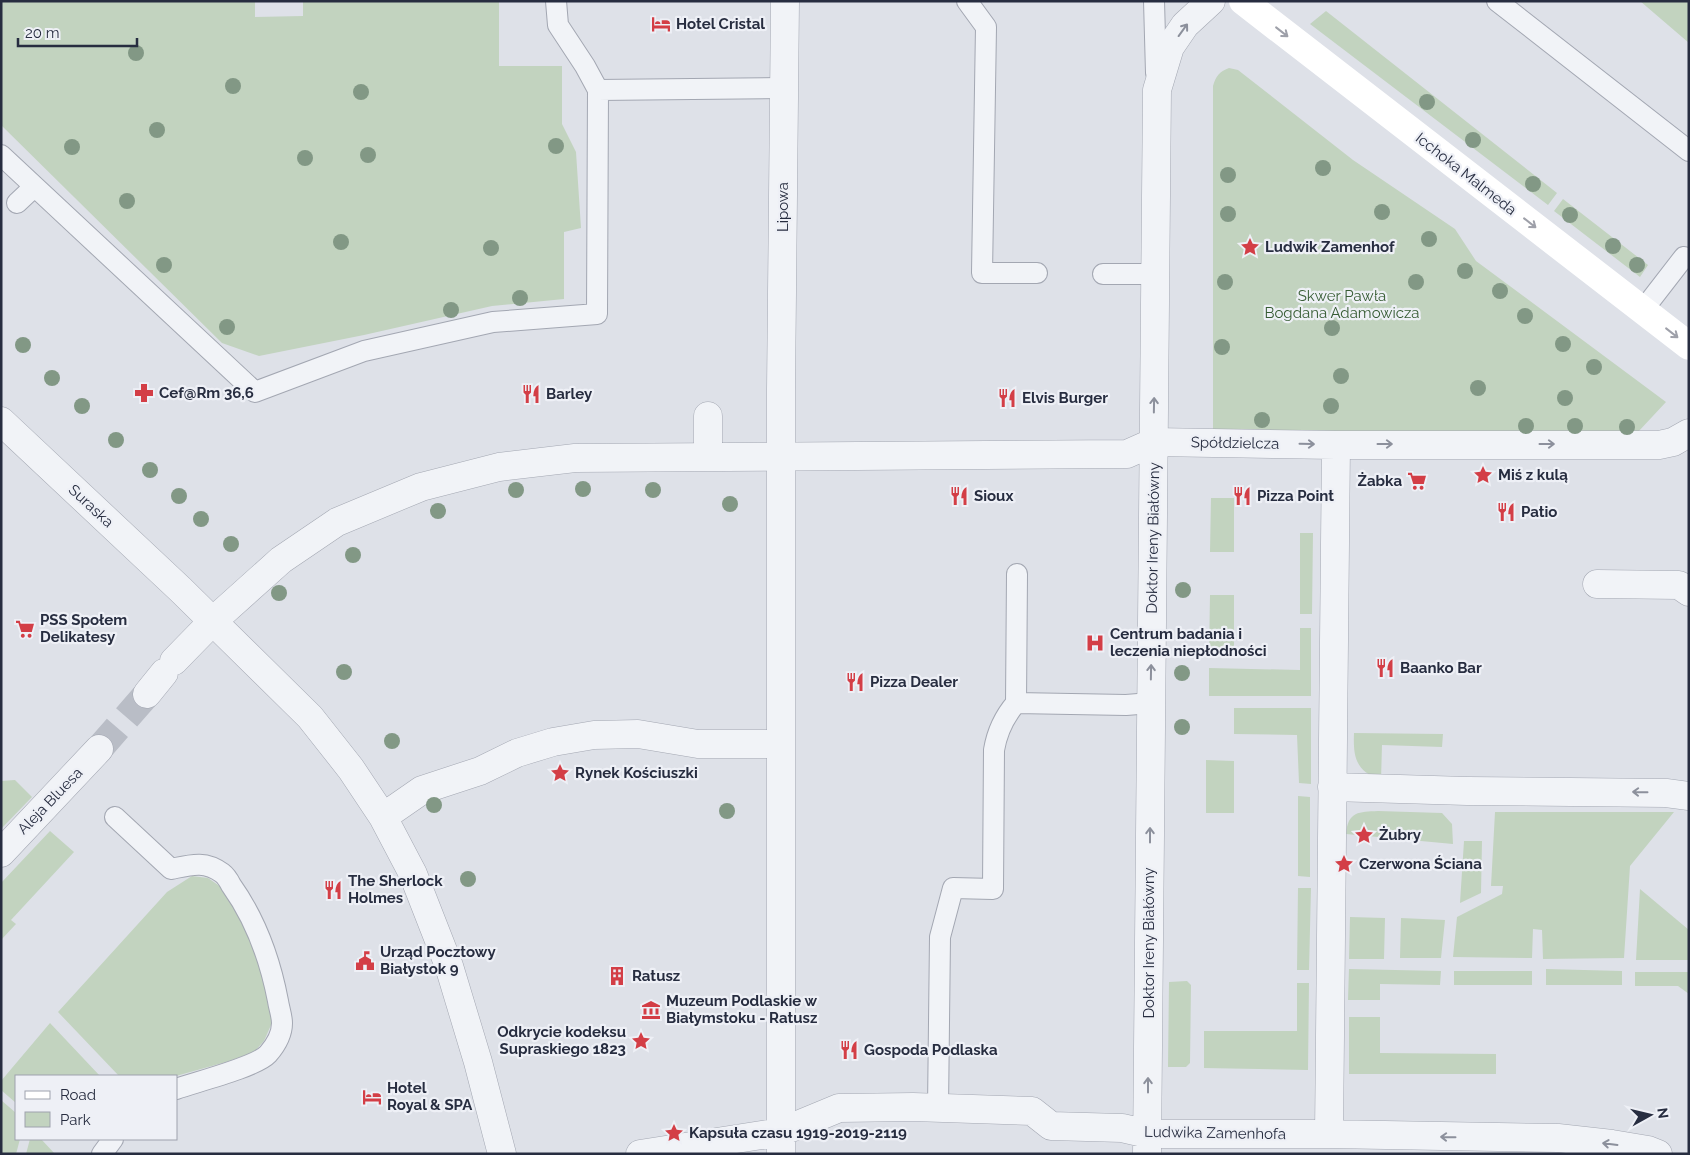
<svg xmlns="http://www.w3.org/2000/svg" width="1690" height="1155" font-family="Raleway,sans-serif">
<rect width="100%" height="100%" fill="#dee1e8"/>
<!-- green -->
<path fill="#c2d3bf" d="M1,1H255V17L303,16V1H499V66H562V124L576,152L581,228L564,232V299L492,306L364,335L259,356L222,343L1,125Z
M1640,1H1689V43Z
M1326,11L1557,193L1548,205L1310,24Z
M1229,68L1238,70L1353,160L1455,229L1476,261L1666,402L1638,432L1213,431V86C1216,76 1219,72 1229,68Z
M1563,199L1648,265L1640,277L1554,211Z
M1211,498H1234V552H1210Z
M1300,533H1313L1312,614H1300Z
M1210,595H1234V655H1209Z
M1300,628H1311V696H1209V668L1300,670Z
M1234,708H1311V784L1299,783L1297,735L1234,734Z
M1354,733L1443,734L1442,747L1382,745L1381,780C1356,771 1353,758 1354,733Z
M1206,760L1234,761V813H1206Z
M15,780L32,797L1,829V781Z
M1298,796L1310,797V877L1298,876Z
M1378,811L1442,813L1452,824L1453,844L1346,834C1348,811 1359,812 1378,811Z
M1495,812H1674L1630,866L1624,958L1543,959L1542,930L1533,929L1532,958L1453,957L1457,917L1502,894L1503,886H1491Z
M50,831L74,852L11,920L16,924L1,940V883Z
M1464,841H1482L1481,893L1460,903Z
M192,876L208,878L221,887L251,934L271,1009V1025L264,1041L254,1052L226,1062L176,1076H119L58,1012L167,892Z
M1298,888H1311L1309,970H1297Z
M1640,889L1689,930V960H1636Z
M1350,917L1385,918L1384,959H1349Z
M1401,918L1445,920L1441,958H1400Z
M1349,969L1441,971L1440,985L1380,984V1000H1348Z
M1546,969L1622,971V985H1546Z
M1454,971H1532V985H1454Z
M1635,972H1689V994L1678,986H1635Z
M1187,981L1191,985L1190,1063L1186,1067H1168L1169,982Z
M1297,983H1309L1308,1070L1204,1068V1031H1297Z
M1349,1017H1380V1053L1496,1054V1074H1349Z
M50,1023L100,1076H16V1103L1,1090V1081Z
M1,1100L16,1113V1139H20L16,1154H1Z
M30,1139H41L55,1154H26Z"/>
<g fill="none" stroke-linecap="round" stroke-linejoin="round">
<!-- street-tunnel -->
<path stroke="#b9bdc6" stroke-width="28" stroke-dasharray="28 14" stroke-linecap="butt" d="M99,749L147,694"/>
<!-- lane casing -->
<g stroke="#a3a7b2" stroke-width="22">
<path id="lane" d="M556,1L558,25L585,66L598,90
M967,1L986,27L982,273H1037
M1154,1L1156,73
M1497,1L1689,151
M1,155L255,392L364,351L493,322L597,314L598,90L783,88
M17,203L34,187
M1103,274H1155
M1643,310L1684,257
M1016,703L1017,574
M115,817L171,869C190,865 205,860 222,873C226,876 229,881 231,885C256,920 270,959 278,1001C279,1008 282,1016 282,1023C282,1034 275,1046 268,1054C256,1067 196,1082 176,1089
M938,1108L940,937L953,888L993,889L994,750C997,732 1004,717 1016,703L1126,705L1151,703
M102,1154L113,1139"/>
</g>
<!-- street casing -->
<g stroke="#a3a7b2" stroke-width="29">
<path id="street" d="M708,416V457
M1,421L181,590L310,717L351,769L383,817L413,874L449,966L478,1062L502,1154
M1597,584L1679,585L1689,592
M174,661L213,621L281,560L337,522L421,487L499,467L575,458L1127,454L1154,442L1336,445H1659L1673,442L1689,433
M147,694L164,673
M1332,787L1467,791L1666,793L1689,796
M383,817L422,790L480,771L517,753L553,742L594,735L638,734L698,744H781
M1,853L99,749
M1329,1134L1336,445
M640,1154L781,1132L839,1108L913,1107L1032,1111L1051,1126L1122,1128L1148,1134H1329L1558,1138L1612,1144L1648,1150L1658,1154
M781,1154V390L785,1
M1147,1154L1157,90L1170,47L1185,25L1211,1"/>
</g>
<!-- lane -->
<use href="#lane" stroke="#f1f3f7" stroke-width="20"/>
<!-- street -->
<use href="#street" stroke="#f1f3f7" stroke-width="28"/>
<!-- secondary -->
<path stroke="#fff" stroke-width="28" d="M1243,1L1689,346"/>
</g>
<!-- trees -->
<g fill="#829885">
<circle cx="136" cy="53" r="8"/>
<circle cx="233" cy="86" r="8"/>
<circle cx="361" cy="92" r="8"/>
<circle cx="1427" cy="102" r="8"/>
<circle cx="157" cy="130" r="8"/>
<circle cx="1473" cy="140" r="8"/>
<circle cx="556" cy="146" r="8"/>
<circle cx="72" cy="147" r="8"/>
<circle cx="368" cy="155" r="8"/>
<circle cx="305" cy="158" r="8"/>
<circle cx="1323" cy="168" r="8"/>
<circle cx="1228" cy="175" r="8"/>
<circle cx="1533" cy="184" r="8"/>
<circle cx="127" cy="201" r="8"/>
<circle cx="1382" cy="212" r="8"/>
<circle cx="1228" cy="214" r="8"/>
<circle cx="1570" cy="215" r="8"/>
<circle cx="1429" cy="239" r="8"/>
<circle cx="341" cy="242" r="8"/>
<circle cx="1613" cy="246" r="8"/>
<circle cx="491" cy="248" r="8"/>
<circle cx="164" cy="265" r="8"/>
<circle cx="1637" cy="265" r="8"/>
<circle cx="1465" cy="271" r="8"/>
<circle cx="1225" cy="282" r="8"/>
<circle cx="1416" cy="282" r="8"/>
<circle cx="1500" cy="291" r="8"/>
<circle cx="520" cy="298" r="8"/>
<circle cx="451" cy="310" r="8"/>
<circle cx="1525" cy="316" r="8"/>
<circle cx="227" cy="327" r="8"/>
<circle cx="1332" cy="328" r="8"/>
<circle cx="1563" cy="344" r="8"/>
<circle cx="23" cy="345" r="8"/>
<circle cx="1222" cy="347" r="8"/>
<circle cx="1594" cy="367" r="8"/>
<circle cx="1341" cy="376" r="8"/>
<circle cx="52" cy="378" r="8"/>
<circle cx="1478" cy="388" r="8"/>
<circle cx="1565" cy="398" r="8"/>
<circle cx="82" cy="406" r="8"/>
<circle cx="1331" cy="406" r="8"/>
<circle cx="1262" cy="420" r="8"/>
<circle cx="1526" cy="426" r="8"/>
<circle cx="1575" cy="426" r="8"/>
<circle cx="1627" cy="427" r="8"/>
<circle cx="116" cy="440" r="8"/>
<circle cx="150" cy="470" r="8"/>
<circle cx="583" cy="489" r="8"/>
<circle cx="516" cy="490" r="8"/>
<circle cx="653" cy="490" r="8"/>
<circle cx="179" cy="496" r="8"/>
<circle cx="730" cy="504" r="8"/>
<circle cx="438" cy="511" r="8"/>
<circle cx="201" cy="519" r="8"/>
<circle cx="231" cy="544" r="8"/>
<circle cx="353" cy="555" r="8"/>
<circle cx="1183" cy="590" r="8"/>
<circle cx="279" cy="593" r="8"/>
<circle cx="344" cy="672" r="8"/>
<circle cx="1182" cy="673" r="8"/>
<circle cx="1182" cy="727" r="8"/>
<circle cx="392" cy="741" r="8"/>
<circle cx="434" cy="805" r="8"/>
<circle cx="727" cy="811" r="8"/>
<circle cx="468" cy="879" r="8"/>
</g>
<!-- one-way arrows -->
<defs><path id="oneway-shaft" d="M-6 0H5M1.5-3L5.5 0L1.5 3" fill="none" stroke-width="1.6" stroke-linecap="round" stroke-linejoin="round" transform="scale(1.25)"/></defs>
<g stroke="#8c909c">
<use href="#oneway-shaft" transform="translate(1183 30) rotate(-54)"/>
<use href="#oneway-shaft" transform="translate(1154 405) rotate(-89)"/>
<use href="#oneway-shaft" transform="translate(1307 444) rotate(1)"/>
<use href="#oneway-shaft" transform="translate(1385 444)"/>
<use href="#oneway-shaft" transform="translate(1547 444)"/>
<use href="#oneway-shaft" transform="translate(1151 672) rotate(-89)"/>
<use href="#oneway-shaft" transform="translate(1640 792) rotate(-179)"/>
<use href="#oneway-shaft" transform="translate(1150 835) rotate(-90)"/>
<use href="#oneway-shaft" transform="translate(1148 1085) rotate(-90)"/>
<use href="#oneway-shaft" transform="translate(1448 1137) rotate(-179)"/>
<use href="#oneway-shaft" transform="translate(1610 1144) rotate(-173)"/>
</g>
<g stroke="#9ea0a9">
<use href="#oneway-shaft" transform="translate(1282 32) rotate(38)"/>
<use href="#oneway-shaft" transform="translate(1530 223) rotate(38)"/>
<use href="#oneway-shaft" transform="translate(1672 333) rotate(38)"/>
</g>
<!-- icons -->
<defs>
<g id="hotel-bare" transform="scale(1.5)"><path d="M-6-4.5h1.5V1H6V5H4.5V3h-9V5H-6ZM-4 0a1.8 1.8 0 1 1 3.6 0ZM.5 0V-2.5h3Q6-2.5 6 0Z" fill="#d33e46" stroke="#eef0f6" stroke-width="2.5" paint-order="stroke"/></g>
<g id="sight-bare" transform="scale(1.5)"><path d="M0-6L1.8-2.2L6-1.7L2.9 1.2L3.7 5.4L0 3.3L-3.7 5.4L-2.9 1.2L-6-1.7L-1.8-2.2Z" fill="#d33e46" stroke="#eef0f6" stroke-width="2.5" paint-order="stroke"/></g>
<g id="pharmacy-bare" transform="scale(1.5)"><path d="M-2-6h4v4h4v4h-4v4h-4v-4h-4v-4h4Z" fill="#d33e46" stroke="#eef0f6" stroke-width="2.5" paint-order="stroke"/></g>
<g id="restaurant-bare" transform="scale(1.5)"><path d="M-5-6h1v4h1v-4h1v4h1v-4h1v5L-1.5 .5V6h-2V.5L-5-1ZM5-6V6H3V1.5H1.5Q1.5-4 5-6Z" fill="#d33e46" stroke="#eef0f6" stroke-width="2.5" paint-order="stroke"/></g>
<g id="supermarket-bare" transform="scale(1.5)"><path d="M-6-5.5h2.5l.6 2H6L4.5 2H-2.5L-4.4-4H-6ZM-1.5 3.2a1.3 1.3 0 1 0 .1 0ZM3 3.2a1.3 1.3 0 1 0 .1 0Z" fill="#d33e46" stroke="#eef0f6" stroke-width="2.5" paint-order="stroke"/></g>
<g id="hospital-bare" transform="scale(1.5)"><path d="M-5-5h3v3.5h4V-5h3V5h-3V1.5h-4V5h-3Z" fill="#d33e46" stroke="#eef0f6" stroke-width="2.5" paint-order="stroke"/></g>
<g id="civic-bare" transform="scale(1.5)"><path d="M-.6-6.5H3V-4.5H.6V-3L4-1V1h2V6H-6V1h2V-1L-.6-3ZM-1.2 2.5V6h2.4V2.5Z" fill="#d33e46" stroke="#eef0f6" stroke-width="2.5" paint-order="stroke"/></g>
<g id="building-bare" transform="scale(1.5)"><path d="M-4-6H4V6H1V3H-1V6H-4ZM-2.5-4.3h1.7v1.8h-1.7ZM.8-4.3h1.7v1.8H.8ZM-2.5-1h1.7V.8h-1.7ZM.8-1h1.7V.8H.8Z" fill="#d33e46" stroke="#eef0f6" stroke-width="2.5" paint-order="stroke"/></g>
<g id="museum-bare" transform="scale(1.5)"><path d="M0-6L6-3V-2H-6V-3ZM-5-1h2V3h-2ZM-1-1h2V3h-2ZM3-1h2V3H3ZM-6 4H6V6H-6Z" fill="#d33e46" stroke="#eef0f6" stroke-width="2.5" paint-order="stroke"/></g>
</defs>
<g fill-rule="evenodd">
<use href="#hotel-bare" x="661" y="24"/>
<use href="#sight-bare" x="1250" y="247"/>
<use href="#pharmacy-bare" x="144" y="393"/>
<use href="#restaurant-bare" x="531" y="394"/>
<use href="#restaurant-bare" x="1007" y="398"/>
<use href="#sight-bare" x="1483" y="475"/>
<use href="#supermarket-bare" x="1417" y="481"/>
<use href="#restaurant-bare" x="959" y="496"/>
<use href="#restaurant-bare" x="1242" y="496"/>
<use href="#restaurant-bare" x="1506" y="512"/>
<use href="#supermarket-bare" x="25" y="629"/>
<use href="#hospital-bare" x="1095" y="643"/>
<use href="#restaurant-bare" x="1385" y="668"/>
<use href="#restaurant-bare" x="855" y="682"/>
<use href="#sight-bare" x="560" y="773"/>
<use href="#sight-bare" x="1364" y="835"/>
<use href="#sight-bare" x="1344" y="864"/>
<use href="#restaurant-bare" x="333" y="890"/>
<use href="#civic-bare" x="365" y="961"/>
<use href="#building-bare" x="617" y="976"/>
<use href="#museum-bare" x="651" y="1010"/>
<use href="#sight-bare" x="641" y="1041"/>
<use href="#restaurant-bare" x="849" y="1050"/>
<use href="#hotel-bare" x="372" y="1097"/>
<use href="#sight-bare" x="674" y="1133"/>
</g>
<g text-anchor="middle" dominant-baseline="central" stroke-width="4.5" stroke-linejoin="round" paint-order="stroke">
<!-- poi labels -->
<g font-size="15" font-weight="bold" fill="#272d40" stroke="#eef0f6" text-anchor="start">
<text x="676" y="24">Hotel Cristal</text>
<text x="1265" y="247">Ludwik Zamenhof</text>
<text x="159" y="393">Cef@Rm 36,6</text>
<text x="546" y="394">Barley</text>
<text x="1022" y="398">Elvis Burger</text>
<text x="1498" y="475">Miś z kulą</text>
<text x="1402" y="481" text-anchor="end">Żabka</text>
<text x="974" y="496">Sioux</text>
<text x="1257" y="496">Pizza Point</text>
<text x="1521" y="512">Patio</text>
<text x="40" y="620">PSS Społem<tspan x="40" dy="17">Delikatesy</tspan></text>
<text x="1110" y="634">Centrum badania i<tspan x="1110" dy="17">leczenia niepłodności</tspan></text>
<text x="1400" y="668">Baanko Bar</text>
<text x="870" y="682">Pizza Dealer</text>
<text x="575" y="773">Rynek Kościuszki</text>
<text x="1379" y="835">Żubry</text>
<text x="1359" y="864">Czerwona Ściana</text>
<text x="348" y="881">The Sherlock<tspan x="348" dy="17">Holmes</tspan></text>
<text x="380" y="952">Urząd Pocztowy<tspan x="380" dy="17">Białystok 9</tspan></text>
<text x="632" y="976">Ratusz</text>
<text x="666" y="1001">Muzeum Podlaskie w<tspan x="666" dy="17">Białymstoku - Ratusz</tspan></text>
<text x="626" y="1032" text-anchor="end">Odkrycie kodeksu<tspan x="626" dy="17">Supraskiego 1823</tspan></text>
<text x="864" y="1050">Gospoda Podlaska</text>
<text x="387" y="1088">Hotel<tspan x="387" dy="17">Royal &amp; SPA</tspan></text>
<text x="689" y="1133">Kapsuła czasu 1919-2019-2119</text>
</g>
<!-- street labels -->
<g font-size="15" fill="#272d40" stroke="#eef0f6">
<text transform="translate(1466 174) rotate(38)">Icchoka Malmeda</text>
<text transform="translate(783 207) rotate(-90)">Lipowa</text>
<text transform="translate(1235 443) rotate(1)">Spółdzielcza</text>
<text transform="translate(91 506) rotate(43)">Suraska</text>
<text transform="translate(1153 538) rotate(-89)">Doktor Ireny Białówny</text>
<text transform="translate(50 801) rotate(-46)">Aleja Bluesa</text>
<text transform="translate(1149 943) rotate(-90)">Doktor Ireny Białówny</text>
<text transform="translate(1215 1133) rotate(1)">Ludwika Zamenhofa</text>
</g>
<!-- park labels -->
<g font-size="15" fill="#375c34" stroke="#eef0f6">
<text x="1342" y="296">Skwer Pawła<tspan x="1342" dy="17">Bogdana Adamowicza</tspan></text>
</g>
</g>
<!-- border -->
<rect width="1690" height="1155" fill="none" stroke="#272d40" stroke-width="5"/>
<!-- legend -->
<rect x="15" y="1075" width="162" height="65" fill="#eef0f6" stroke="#9ea2ad"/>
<rect x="25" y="1091" width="25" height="8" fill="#ffffff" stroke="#9ea2ad"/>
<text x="60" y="1100" font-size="15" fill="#272d40">Road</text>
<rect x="25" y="1112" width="25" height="15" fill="#c2d3bf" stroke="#9ea2ad"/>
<text x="60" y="1125" font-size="15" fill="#272d40">Park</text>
<!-- north arrow -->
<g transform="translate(1650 1115) rotate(82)" stroke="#eef0f6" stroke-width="4" paint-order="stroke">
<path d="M0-4L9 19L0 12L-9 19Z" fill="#272d40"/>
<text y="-8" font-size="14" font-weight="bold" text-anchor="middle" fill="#272d40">N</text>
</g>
<!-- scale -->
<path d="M18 38v8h119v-8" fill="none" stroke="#272d40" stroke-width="2.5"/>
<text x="25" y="38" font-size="15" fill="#272d40" stroke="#eef0f6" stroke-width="4" paint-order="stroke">20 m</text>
</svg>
